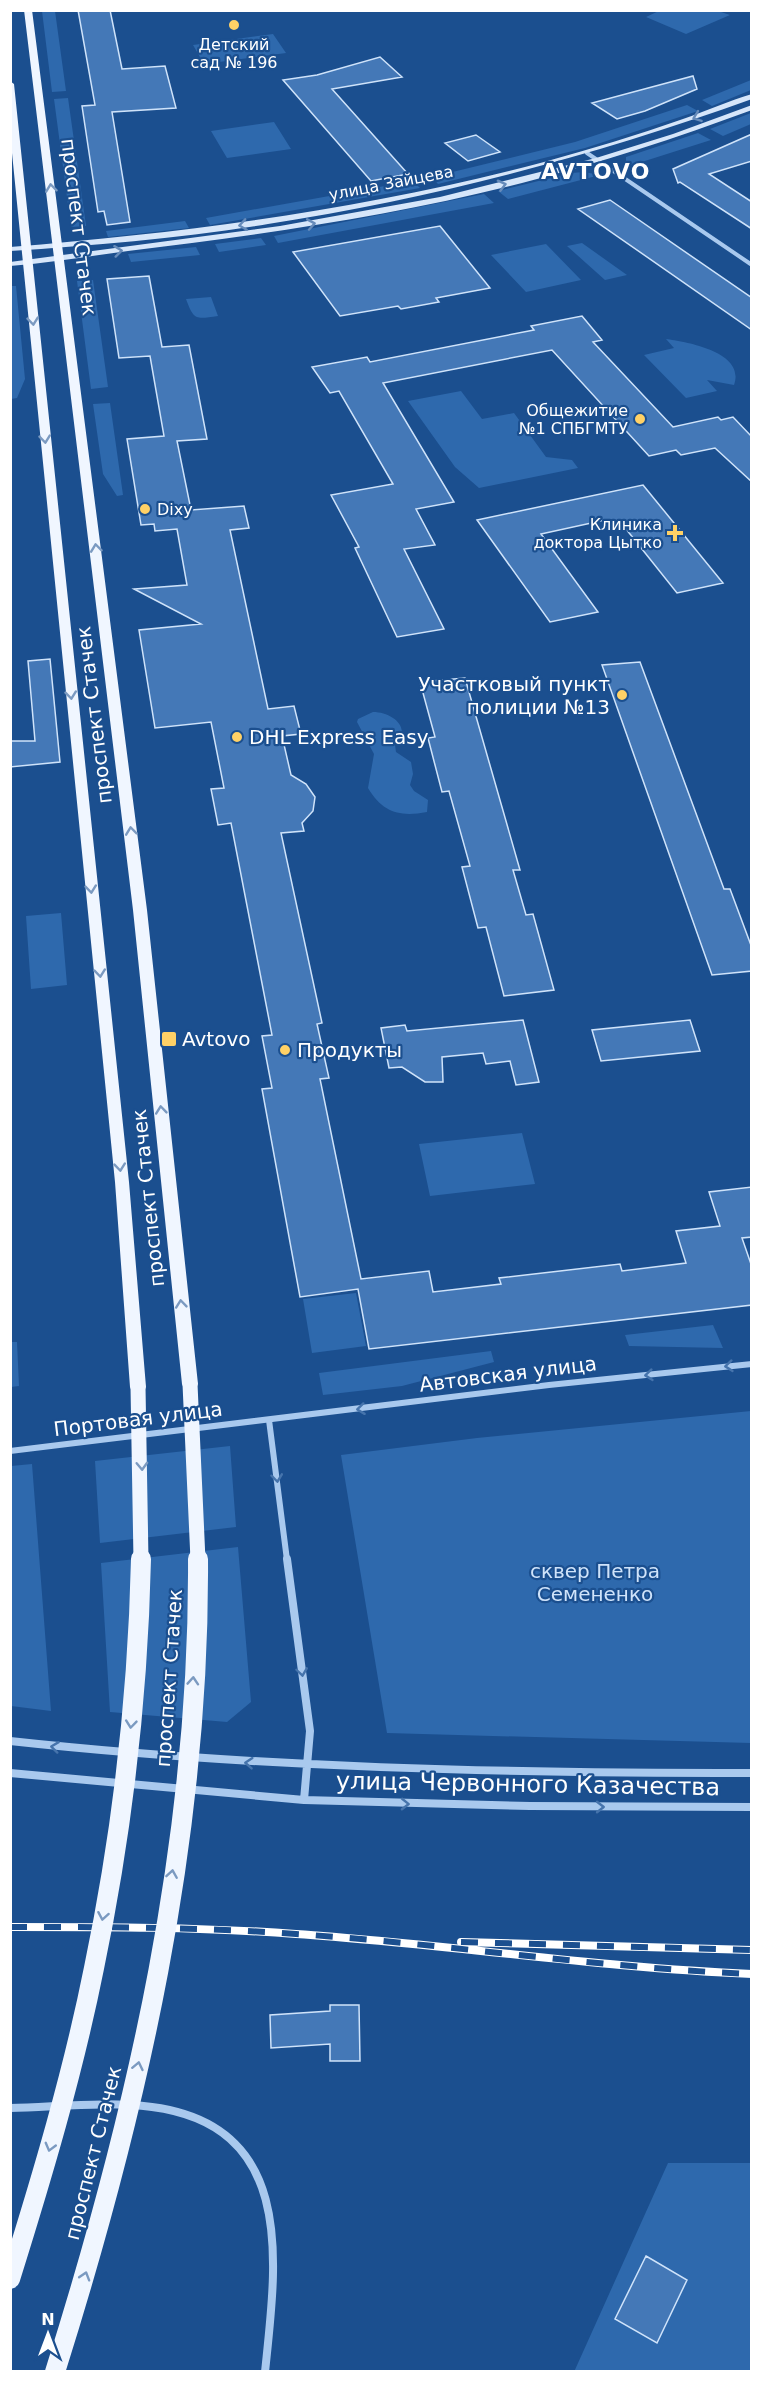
<svg xmlns="http://www.w3.org/2000/svg" width="762" height="2382" font-family="'DejaVu Sans',sans-serif">
<rect width="100%" height="100%" fill="#1b4f8f"/>
<!-- green -->
<path fill="#2e69ad" d="M661,10L718,11L730,15L686,34L646,17Z
M42,11H55L66,91L52,92Z
M273,34L286,53L204,64L193,45Z
M751,80V90L712,106L702,100Z
M68,98L86,226L71,227L54,99Z
M687,105L698,111L585,148L438,184L432,177L575,142Z
M751,113V124L723,136L710,129Z
M274,122L291,149L227,158L211,131Z
M698,133L711,140L626,167V157Z
M584,172L600,175L508,199L498,191L571,173Z
M413,181L420,188L210,225L206,218Z
M484,194L494,203L278,243L274,236Z
M185,221L189,228L108,237L106,231Z
M261,238L266,245L219,252L215,244Z
M582,243L627,275L605,280L567,246Z
M546,244L581,280L526,292L491,255Z
M196,247L200,255L131,262L128,254Z
M93,280L108,387L91,389L77,281Z
M11,286H16L25,379L17,398L11,399Z
M211,297L218,316C196,319 194,321 186,299Z
M666,339C687,342 746,352 734,385L707,380L717,391L686,398L644,355L674,348Z
M461,391L482,419L514,413L546,457L572,460L578,468L479,488L455,467L408,401Z
M110,403L123,495L117,496L103,474L93,404Z
M373,712C392,712 413,728 395,745L396,752L411,762L413,774L410,785L414,791L428,800L427,812C400,817 383,813 368,788L374,754L357,722L358,719Z
M61,913L67,985L31,989L26,916Z
M522,1133L535,1184L430,1196L419,1144Z
M356,1293L366,1346L312,1353L303,1299Z
M713,1325L723,1348L629,1346L625,1335Z
M11,1342H17L19,1386L11,1387Z
M491,1351L494,1362L402,1386L323,1395L319,1373Z
M751,1411V1743L387,1733L341,1455L477,1438Z
M230,1446L236,1527L100,1543L95,1461Z
M32,1464L51,1711L11,1706V1466Z
M238,1547L251,1702L227,1722L110,1712L101,1563Z
M668,2163H751V2371L574,2372Z"/>
<!-- building -->
<path fill="#4478b7" stroke="#cfe3fa" stroke-width="1.5" d="M78,10H110L122,69L165,66L176,108L112,112L130,222L107,225L104,211L98,212L82,106L95,105Z
M380,57L402,77L332,89L408,174L371,181L283,80L317,75Z
M693,76L697,89L645,111L617,119L592,103Z
M752,134V161L709,174L752,202V229L680,182L678,183L673,169Z
M476,135L500,152L468,161L445,143Z
M610,200L752,298V330L578,209Z
M440,226L490,288L436,298L439,302L401,309L398,306L340,316L293,252Z
M149,276L162,347L189,345L207,439L177,441L191,510L244,506L249,528L230,530L268,709L294,706L301,734L282,736L291,775L306,784L315,797L313,811L302,823L304,831L281,833L322,1023L317,1024L329,1078L320,1079L361,1279L429,1271L433,1292L501,1284L499,1278L560,1271L620,1264L622,1271L686,1263L676,1231L720,1226L709,1192L752,1187V1237L742,1238L752,1267V1305L369,1349L358,1289L300,1297L262,1089L272,1088L262,1036L272,1035L231,823L218,825L211,789L224,788L211,722L155,728L139,630L201,624L134,589L187,585L177,529L155,531L154,524L141,525L127,439L164,436L150,356L119,358L107,279Z
M582,316L602,340L593,342L673,427L718,417L721,420L733,417L752,437V482L715,448L681,455L676,450L649,456L552,350L383,383L454,502L416,509L435,545L404,549L444,629L397,637L355,548L359,547L331,495L393,484L339,391L330,393L312,367L367,357L370,362L534,330L531,326Z
M643,485L723,583L677,593L622,524L605,520L541,534L598,612L550,622L477,520Z
M50,659L60,762L10,767V741H35L28,661Z
M640,662L724,889H730L752,948V971L712,975L602,665Z
M465,678L520,870H513L526,915L533,914L554,990L504,996L486,927L478,928L462,867L470,866L449,791L442,792L428,738L435,737L420,682Z
M523,1020L539,1082L516,1085L510,1061L486,1064L483,1053L442,1057L443,1082H425L402,1067L389,1068L381,1028L405,1025L407,1031Z
M690,1020L700,1051L601,1061L592,1030Z
M330,2005H359L360,2061H330V2044L271,2048L270,2015L330,2011Z
M646,2256L687,2280L657,2343L615,2319Z"/>
<g fill="none" stroke-linecap="round" stroke-linejoin="round">
<!-- street-far2 -->
<path stroke="#a9c9ee" stroke-width="4" d="M587,153L752,265"/>
<!-- street-far1 -->
<path stroke="#a9c9ee" stroke-width="6" d="M269,1420L287,1560
M10,1451L549,1385L752,1364"/>
<!-- street -->
<path stroke="#a9c9ee" stroke-width="8" d="M287,1559L310,1731L304,1800
M10,1741C257,1768 504,1773 752,1773
M10,1773L304,1800L530,1806L752,1807
M10,2108C57,2107 105,2101 152,2107C298,2126 276,2265 265,2372"/>
<!-- secondary -->
<path fill="#d6e6fa" fill-rule="evenodd" d="M752,94V99C594,156 434,198 268,224C183,238 97,245 10,251V247C193,232 367,209 544,162C591,149 637,135 683,119C706,111 728,101 752,94Z
M752,105V110C676,138 600,163 522,183C393,216 260,235 128,251C89,256 50,263 10,266V262L280,226L440,197L596,158L673,134Z"/>
<!-- primary -->
<path fill="#f0f6ff" fill-rule="evenodd" d="M24,10H32L147,910L198,1384L196,1389L190,1390L184,1389L182,1384L133,910Z
M10,81L14,84L129,1182L146,1387L144,1392L138,1393L132,1392L130,1387L115,1182L10,133Z"/>
<!-- rail casing -->
<g stroke="#fff" stroke-width="8">
<path id="rail" d="M10,1927C105,1927 201,1927 296,1934C448,1944 599,1968 752,1974
M461,1942L752,1950"/>
</g>
<!-- rail -->
<use href="#rail" stroke="#1b4f8f" stroke-width="6" stroke-dasharray="17" stroke-linecap="butt"/>
<!-- primary-bridge-far1 -->
<path stroke="#f0f6ff" stroke-width="15" d="M190,1384L198,1560
M138,1387L141,1560"/>
<!-- primary-bridge -->
<path stroke="#f0f6ff" stroke-width="20" d="M10,2279C42,2177 73,2073 94,1968C122,1834 138,1695 141,1559
M55,2372C138,2109 200,1836 198,1559"/>
</g>
<!-- one-way arrows -->
<defs><path id="oneway-chevron" d="M-2-3.5L2.5 0L-2 3.5" fill="none" stroke-width="1.6" stroke-linecap="round" stroke-linejoin="round" transform="scale(1.5)"/></defs>
<g stroke="#668bba">
<use href="#oneway-chevron" transform="translate(697 117) rotate(160)"/>
<use href="#oneway-chevron" transform="translate(502 185) rotate(-14)"/>
<use href="#oneway-chevron" transform="translate(311 224) rotate(-10)"/>
<use href="#oneway-chevron" transform="translate(243 225) rotate(172)"/>
<use href="#oneway-chevron" transform="translate(118 251) rotate(-7)"/>
</g>
<g stroke="#7b9ac1">
<use href="#oneway-chevron" transform="translate(51 188) rotate(-97)"/>
<use href="#oneway-chevron" transform="translate(33 321) rotate(84)"/>
<use href="#oneway-chevron" transform="translate(45 439) rotate(84)"/>
<use href="#oneway-chevron" transform="translate(96 548) rotate(-97)"/>
<use href="#oneway-chevron" transform="translate(71 695) rotate(84)"/>
<use href="#oneway-chevron" transform="translate(131 831) rotate(-97)"/>
<use href="#oneway-chevron" transform="translate(91 889) rotate(84)"/>
<use href="#oneway-chevron" transform="translate(100 973) rotate(84)"/>
<use href="#oneway-chevron" transform="translate(161 1110) rotate(-96)"/>
<use href="#oneway-chevron" transform="translate(120 1167) rotate(84)"/>
<use href="#oneway-chevron" transform="translate(181 1304) rotate(-96)"/>
<use href="#oneway-chevron" transform="translate(142 1466) rotate(88)"/>
<use href="#oneway-chevron" transform="translate(193 1681) rotate(-86)"/>
<use href="#oneway-chevron" transform="translate(131 1724) rotate(96)"/>
<use href="#oneway-chevron" transform="translate(172 1874) rotate(-81)"/>
<use href="#oneway-chevron" transform="translate(103 1916) rotate(100)"/>
<use href="#oneway-chevron" transform="translate(138 2066) rotate(-78)"/>
<use href="#oneway-chevron" transform="translate(50 2147) rotate(105)"/>
<use href="#oneway-chevron" transform="translate(85 2276) rotate(-73)"/>
</g>
<g stroke="#4674ac">
<use href="#oneway-chevron" transform="translate(729 1366) rotate(174)"/>
<use href="#oneway-chevron" transform="translate(649 1375) rotate(174)"/>
<use href="#oneway-chevron" transform="translate(361 1409) rotate(173)"/>
<use href="#oneway-chevron" transform="translate(277 1478) rotate(83)"/>
<use href="#oneway-chevron" transform="translate(302 1672) rotate(82)"/>
<use href="#oneway-chevron" transform="translate(55 1747) rotate(-173)"/>
<use href="#oneway-chevron" transform="translate(249 1763) rotate(-176)"/>
<use href="#oneway-chevron" transform="translate(405 1804) rotate(1)"/>
<use href="#oneway-chevron" transform="translate(600 1807)"/>
</g>
<!-- markers -->
<g fill="#ffd166" stroke="#1b4f8f" stroke-width="2">
<circle cx="234" cy="25" r="6"/>
<circle cx="640" cy="419" r="6"/>
<circle cx="145" cy="509" r="6"/>
<path d="M672 524h6v6h6v6h-6v6h-6v-6h-6v-6h6z"/>
<circle cx="622" cy="695" r="6"/>
<circle cx="237" cy="737" r="6"/>
<rect x="161" y="1031" width="16" height="16" rx="3"/>
<circle cx="285" cy="1050" r="6"/>
</g>
<g text-anchor="middle" dominant-baseline="central" stroke-width="4.5" stroke-linejoin="round" paint-order="stroke">
<!-- far-poi labels -->
<g font-size="16" fill="#fff" stroke="#1b4f8f" text-anchor="end">
<text x="234" y="44" text-anchor="middle">Детский<tspan x="234" dy="18">сад № 196</tspan></text>
<text x="628" y="410">Общежитие<tspan x="628" dy="18">№1 СПБГМТУ</tspan></text>
<text x="157" y="509" text-anchor="start">Dixy</text>
<text x="662" y="524">Клиника<tspan x="662" dy="18">доктора Цытко</tspan></text>
</g>
<!-- far-street labels -->
<g font-size="16" fill="#fff" stroke="#1b4f8f">
<text transform="translate(391 183) rotate(-11)">улица Зайцева</text>
</g>
<!-- street labels -->
<g font-size="20" fill="#fff" stroke="#1b4f8f">
<text transform="translate(79 227) rotate(83)">проспект Стачек</text>
<text transform="translate(94 715) rotate(-97)">проспект Стачек</text>
<text transform="translate(148 1198) rotate(-96)">проспект Стачек</text>
<text transform="translate(508 1374) rotate(-7)">Автовская улица</text>
<text transform="translate(138 1419) rotate(-7)">Портовая улица</text>
<text transform="translate(169 1678) rotate(-86)">проспект Стачек</text>
<text transform="translate(93 2153) rotate(-76)">проспект Стачек</text>
</g>
<!-- poi labels -->
<g font-size="20" fill="#fff" stroke="#1b4f8f" text-anchor="start">
<text x="610" y="684" text-anchor="end">Участковый пункт<tspan x="610" dy="23">полиции №13</tspan></text>
<text x="249" y="737">DHL Express Easy</text>
<text x="182" y="1039">Avtovo</text>
<text x="297" y="1050">Продукты</text>
</g>
<!-- park labels -->
<g font-size="20" fill="#cfe3fa" stroke="#1b4f8f">
<text x="595" y="1571">сквер Петра<tspan x="595" dy="23">Семененко</tspan></text>
</g>
<!-- far-district labels -->
<g font-size="22" font-weight="bold" letter-spacing="1.5" fill="#fff" stroke="#1b4f8f">
<text x="596" y="171">AVTOVO</text>
</g>
<!-- near-street labels -->
<g font-size="24" fill="#fff" stroke="#1b4f8f">
<text transform="translate(528 1784) rotate(1)">улица Червонного Казачества</text>
</g>
</g>
<!-- border -->
<rect width="762" height="2382" fill="none" stroke="#ffffff" stroke-width="24"/>
<!-- north arrow -->
<g transform="translate(48 2334)" stroke="#1b4f8f" stroke-width="4.5" paint-order="stroke">
<path d="M0-4.5L10 22L0 15L-10 22Z" fill="#ffffff"/>
<text y="-9" font-size="16" font-weight="bold" text-anchor="middle" fill="#ffffff">N</text>
</g>
</svg>
